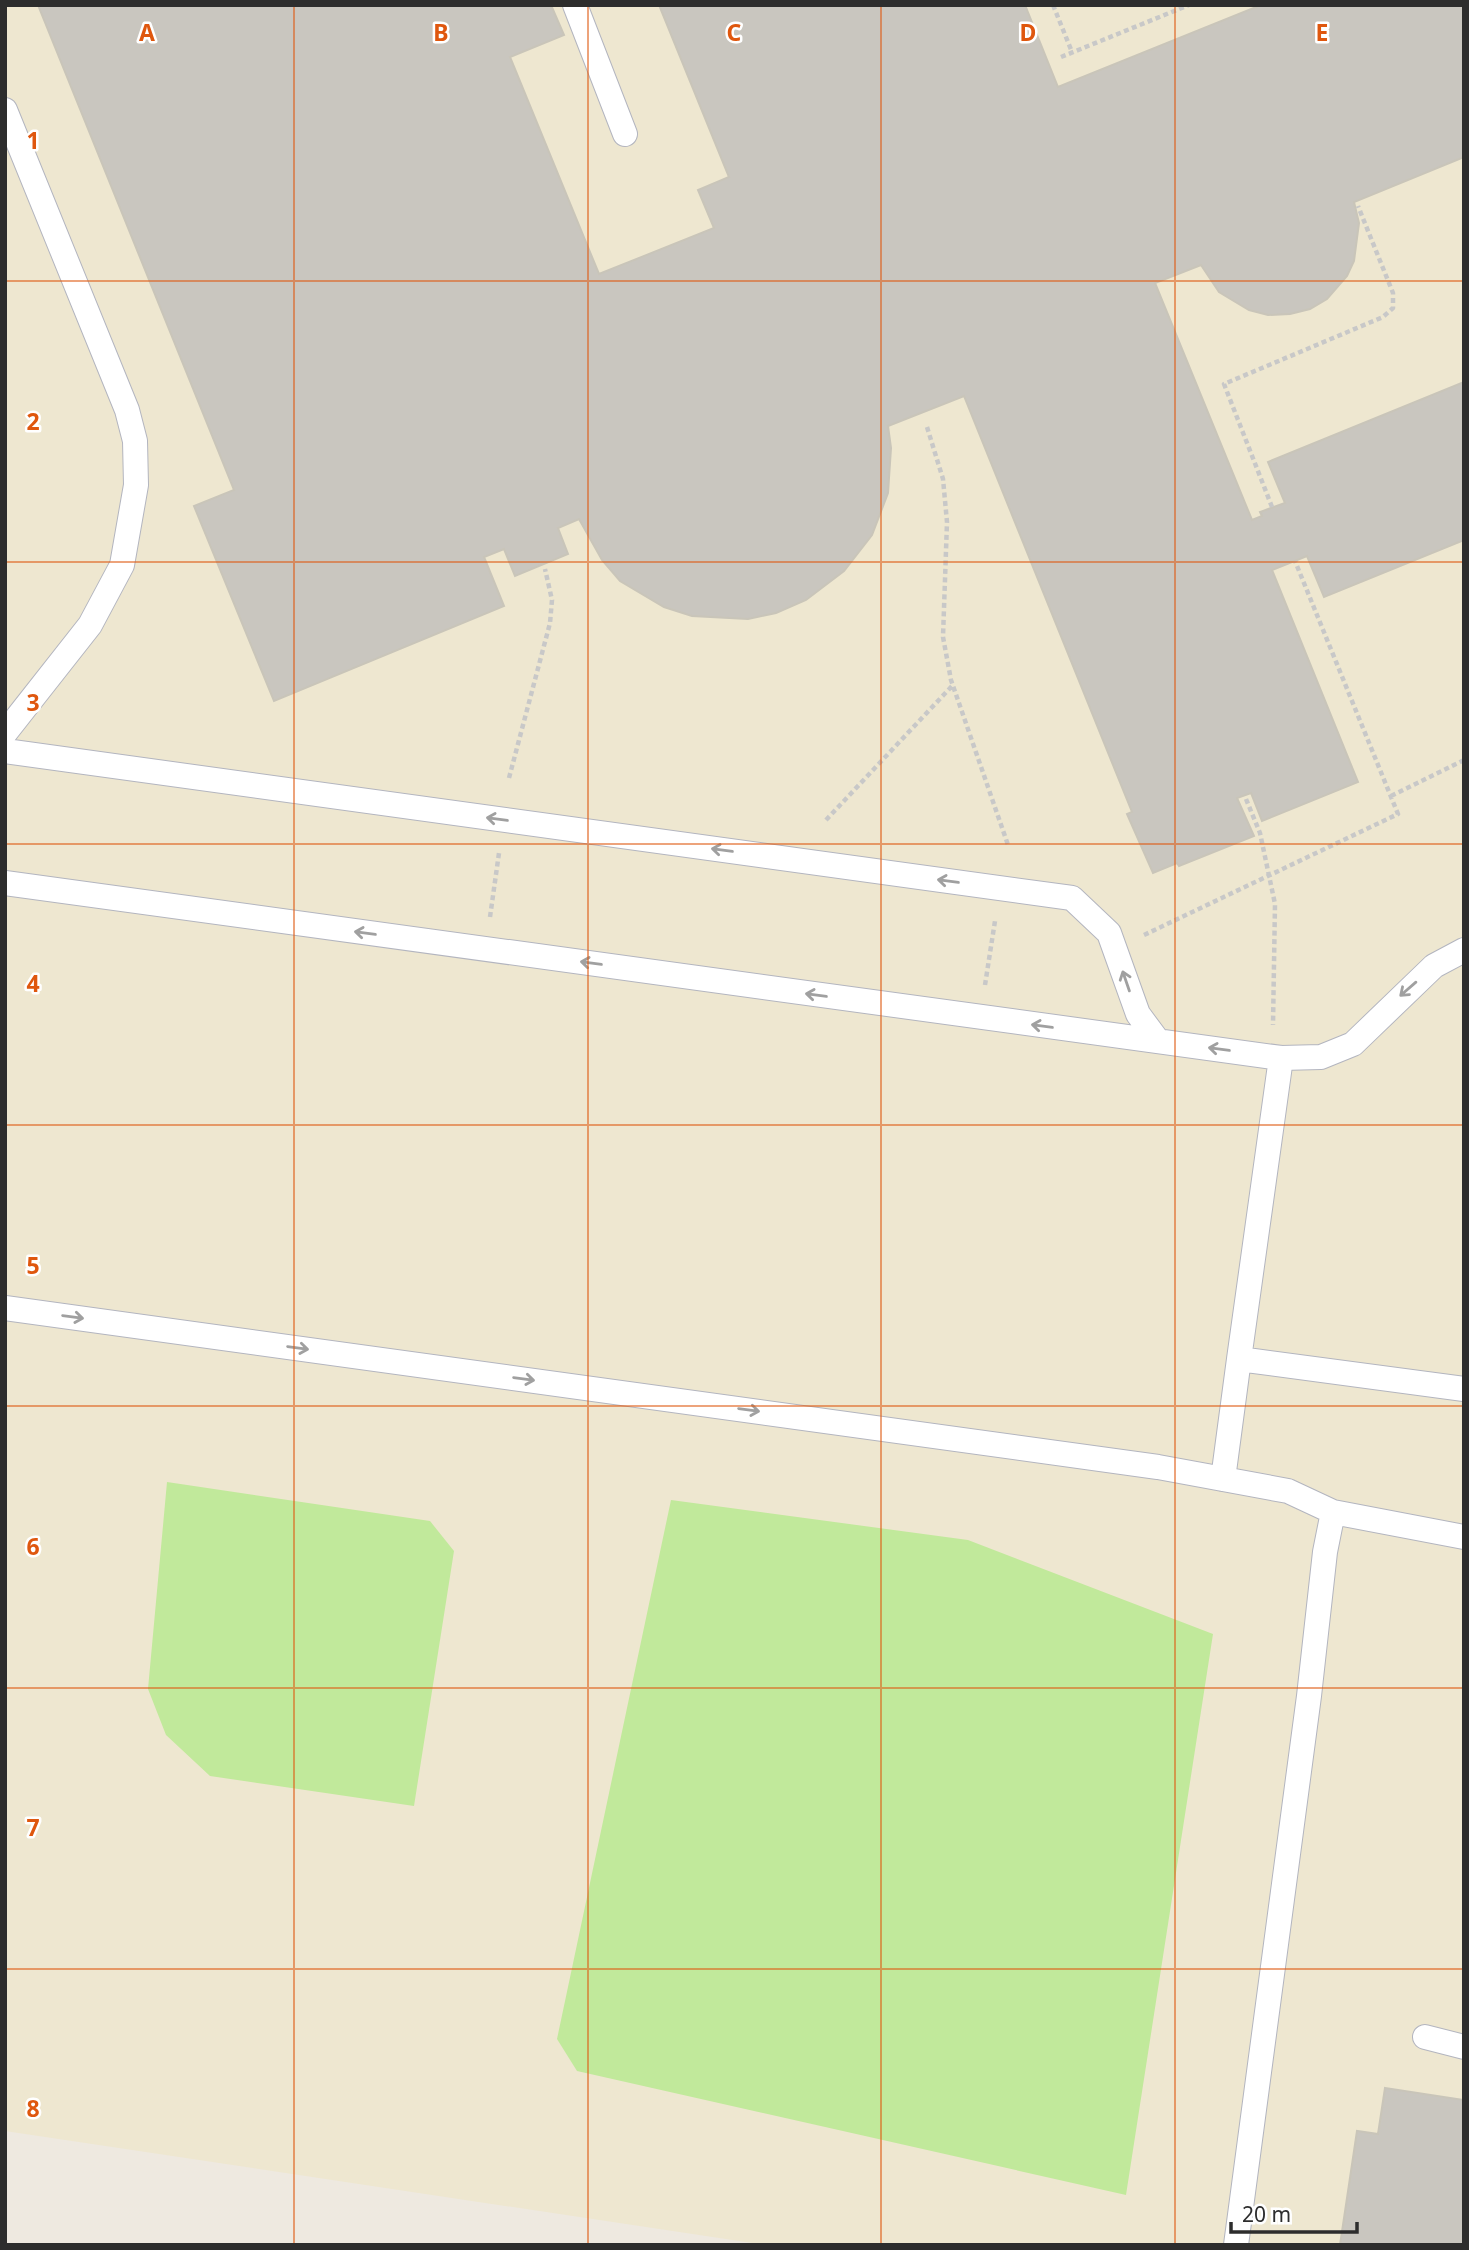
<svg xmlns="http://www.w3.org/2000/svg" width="1469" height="2250" font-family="'Noto Sans',sans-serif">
<rect width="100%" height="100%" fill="#eee9e0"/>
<!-- education -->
<path fill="#eee7d0" d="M5,5H1464V2245H766L5,2131Z"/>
<!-- pitch -->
<path fill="#c1e99b" d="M167,1482L430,1521L454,1551L414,1806L210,1776L166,1735L148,1689Z
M671,1500L968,1540L1213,1634L1126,2195L577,2071L557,2039Z"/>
<!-- building -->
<path fill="#c9c6bf" stroke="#c9c5b9" stroke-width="2" d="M38,5H551L564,35L510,57L599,274L714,228L698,190L729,177L659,5H1025L1058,87L1261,5H1464V157L1354,202L1359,223L1354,261L1347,276L1327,299L1310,309L1290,314L1268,315L1249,310L1219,292L1201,265L1155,283L1252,520L1262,516L1260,512L1285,503L1268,462L1464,382V540L1324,597L1307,556L1272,570L1358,782L1262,821L1251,793L1237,798L1254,836L1179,866L1177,863L1153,873L1127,814L1132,812L964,396L888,426L891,448L888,493L872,535L844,571L806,600L776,613L748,619L692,616L664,607L620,581L602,560L579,519L558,528L568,554L515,576L504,549L484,557L504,606L274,701L194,506L234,490Z
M1385,2088L1464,2100V2245H1340L1357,2131L1378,2134Z"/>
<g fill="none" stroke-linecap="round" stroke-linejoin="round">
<!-- lane casing -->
<g stroke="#b3b5bf" stroke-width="26">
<path id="lane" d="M575,5L625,134
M5,110L127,410L135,441L136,485L122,565L90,625L5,733
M5,751L1072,898L1109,933L1138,1014L1158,1041
M5,883L1281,1058L1321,1057L1353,1044L1434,966L1464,950
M1281,1058L1239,1359L1464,1389
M5,1308L1158,1467L1288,1491L1333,1512L1464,1537
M1223,1479L1239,1359
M1425,2037L1464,2047
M1236,2245L1309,1696L1325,1552L1333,1512"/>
</g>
<!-- path -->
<path stroke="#c8c8c8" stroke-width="4.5" stroke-dasharray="5 3.5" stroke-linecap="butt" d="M1053,5L1072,52
M1061,57L1189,5
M927,427L943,479L947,522L943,637L951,680L1008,845
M1272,507L1224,384L1383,317L1393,308V293L1358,206
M509,778L550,623L552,600L545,569
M1391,796L1464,760
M1246,799L1260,833L1275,904L1273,1025
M826,820L952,686
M490,917L499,853
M1144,935L1398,814L1295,561
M985,985L995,921"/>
<!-- lane -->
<use href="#lane" stroke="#fff" stroke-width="24"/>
</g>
<!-- one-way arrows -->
<defs><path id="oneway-shaft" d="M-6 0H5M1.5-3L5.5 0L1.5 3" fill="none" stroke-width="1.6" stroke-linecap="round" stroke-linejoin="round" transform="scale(1.75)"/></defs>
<g stroke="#a0a0a0">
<use href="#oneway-shaft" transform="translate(497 819) rotate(-172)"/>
<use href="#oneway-shaft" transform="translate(722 850) rotate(-172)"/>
<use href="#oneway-shaft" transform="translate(948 881) rotate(-172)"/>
<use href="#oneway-shaft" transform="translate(365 933) rotate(-172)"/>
<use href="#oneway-shaft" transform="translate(591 963) rotate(-172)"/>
<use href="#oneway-shaft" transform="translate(1126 981) rotate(-109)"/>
<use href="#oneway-shaft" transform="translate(1408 989) rotate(139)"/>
<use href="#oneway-shaft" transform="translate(816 995) rotate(-172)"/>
<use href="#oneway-shaft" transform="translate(1042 1026) rotate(-172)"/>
<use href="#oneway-shaft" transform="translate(1219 1049) rotate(-172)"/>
<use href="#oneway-shaft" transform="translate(73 1317) rotate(8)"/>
<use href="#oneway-shaft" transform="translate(298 1348) rotate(8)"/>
<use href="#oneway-shaft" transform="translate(524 1379) rotate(8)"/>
<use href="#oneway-shaft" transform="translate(749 1410) rotate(8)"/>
</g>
<!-- grid -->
<path fill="none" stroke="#df570e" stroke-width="2" stroke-opacity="0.55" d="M294,5V2245M588,5V2245M881,5V2245M1175,5V2245M5,281H1464M5,562H1464M5,844H1464M5,1125H1464M5,1406H1464M5,1688H1464M5,1969H1464"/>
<g font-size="23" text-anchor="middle" font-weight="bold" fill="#df570e" stroke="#fff" stroke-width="5" stroke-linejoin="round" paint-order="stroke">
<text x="147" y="41">A</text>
<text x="441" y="41">B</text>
<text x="734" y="41">C</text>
<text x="1028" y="41">D</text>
<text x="1322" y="41">E</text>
<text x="33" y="149">1</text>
<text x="33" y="430">2</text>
<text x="33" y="711">3</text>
<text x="33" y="992">4</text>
<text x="33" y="1274">5</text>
<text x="33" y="1555">6</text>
<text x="33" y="1836">7</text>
<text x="33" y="2117">8</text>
</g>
<!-- border -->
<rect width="1469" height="2250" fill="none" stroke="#2d2d2d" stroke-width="14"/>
<!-- scale -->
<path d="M1231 2222v10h126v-10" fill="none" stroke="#2d2d2d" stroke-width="3.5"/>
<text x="1242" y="2222" font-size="21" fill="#2d2d2d" stroke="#ffffff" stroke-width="5" paint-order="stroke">20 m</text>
</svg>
